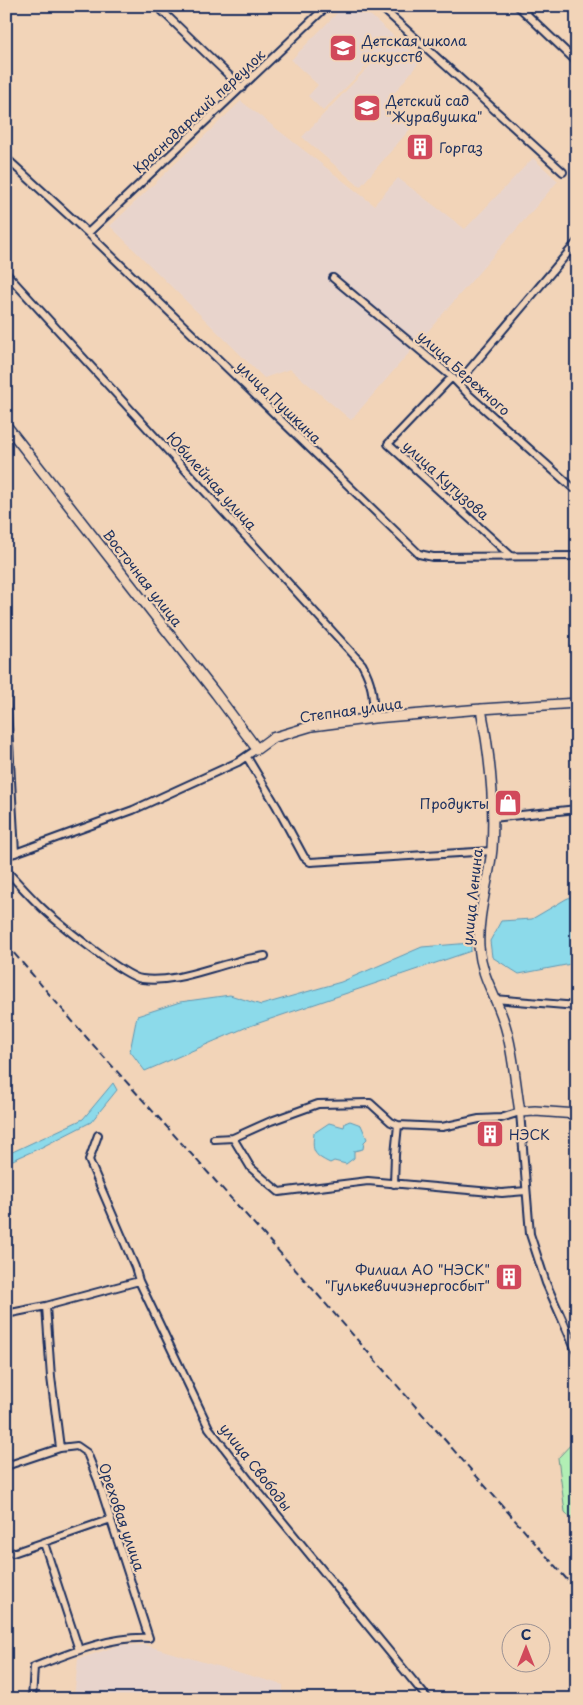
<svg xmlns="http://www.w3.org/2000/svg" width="583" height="1705" font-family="'Playpen Sans',sans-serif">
<rect width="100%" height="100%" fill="#f2d4b8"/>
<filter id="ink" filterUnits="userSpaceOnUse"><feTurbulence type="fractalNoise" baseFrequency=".02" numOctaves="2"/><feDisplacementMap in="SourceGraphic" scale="10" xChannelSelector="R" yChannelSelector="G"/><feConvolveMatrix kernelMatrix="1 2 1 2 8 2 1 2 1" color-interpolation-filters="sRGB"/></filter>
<g filter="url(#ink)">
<!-- built -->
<path fill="#e8d4cc" d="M344,6H360L395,37L323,111L308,96L318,85L291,60Z
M396,38L421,60L392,96L417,121L360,187L302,137Z
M241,101L374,205L398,178L465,229L533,158L558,181L351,420L290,369L264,378L110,226Z
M121,1645H145L283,1685V1699H74L78,1659Z"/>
<!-- green -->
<path fill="#b1eeb4" stroke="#668e89" d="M577,1438V1525L565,1512L558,1458Z"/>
<!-- water -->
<path fill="#8cdaea" stroke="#5f96b2" d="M577,894V961L571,964L519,974L492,957L490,941L501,921L532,919L566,899Z
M471,943V951L247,1027L145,1071L130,1051L137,1016L180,1002L230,995L261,1005L341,982L422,947Z
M113,1083L117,1090L91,1122L40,1148L6,1163V1155L83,1119Z
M350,1121L361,1125L367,1139L364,1142L363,1149L354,1151V1158L346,1164L334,1161L330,1163C313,1155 312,1151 314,1133L329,1123L344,1127L345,1123Z"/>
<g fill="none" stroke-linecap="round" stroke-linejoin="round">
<!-- street casing -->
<g stroke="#1b2f5e" stroke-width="10">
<path id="street" d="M157,6L242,88
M380,6L563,172
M518,6L577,62
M6,158L88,233L419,554L433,557L577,556
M88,233L327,6
M6,273L362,664C373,684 373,696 374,718
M333,278L452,377L469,395L573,488H577
M452,377L388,444L511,556
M458,383L577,242
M6,689L15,853
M247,757L277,807L304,857L310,862L492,851
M493,818L577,809
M6,855L15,853L133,810L238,762L257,749
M6,870C17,882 27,893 38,904C53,919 124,977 142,979C174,983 205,969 235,962C245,959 255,958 265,956
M494,999L577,1006
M98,1135L89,1160L135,1267L139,1281L209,1428L252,1484L428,1699
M233,1138L251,1168L279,1192L368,1181L502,1193L526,1191
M214,1139L233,1138L271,1121L318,1104L370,1103L391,1122L398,1125L442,1127L479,1119L501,1118L520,1112L530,1234L546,1283L577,1353
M394,1184L395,1155L398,1125
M46,1306L51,1377L60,1448
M6,1314L46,1306L139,1281
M6,1466L60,1448L77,1446L87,1453L98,1480L149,1638C110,1636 70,1653 34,1667L32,1699
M44,1543L79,1650
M13,1553L111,1519"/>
</g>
<!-- secondary casing -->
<g stroke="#1b2f5e" stroke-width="12">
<path id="secondary" d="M6,425L216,694L257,749L272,738L312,726L374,718L481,709L577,703
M481,709C490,755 495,802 492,849C489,881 477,914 479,947C482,978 494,992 503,1019C513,1048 515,1082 520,1112L535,1111L577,1114"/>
</g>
<!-- street -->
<use href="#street" stroke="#f2d4b8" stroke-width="6"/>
<!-- secondary -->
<use href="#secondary" stroke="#f2d4b8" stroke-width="9"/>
<!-- rail -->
<path stroke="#1b2f5e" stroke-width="2" stroke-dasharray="8 4" stroke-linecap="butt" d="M6,944L87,1038L318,1295L577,1591"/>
</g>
</g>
<!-- icons -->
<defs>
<g id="school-square" transform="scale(1.4375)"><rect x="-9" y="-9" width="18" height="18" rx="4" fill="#d1495b" stroke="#f2d4b8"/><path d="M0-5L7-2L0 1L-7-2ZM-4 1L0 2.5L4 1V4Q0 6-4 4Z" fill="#fff"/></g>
<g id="building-square" transform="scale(1.4375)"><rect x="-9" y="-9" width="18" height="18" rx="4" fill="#d1495b" stroke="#f2d4b8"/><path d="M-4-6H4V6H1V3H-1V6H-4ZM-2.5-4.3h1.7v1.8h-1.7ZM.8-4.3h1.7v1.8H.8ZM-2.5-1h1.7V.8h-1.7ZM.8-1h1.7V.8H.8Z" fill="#fff"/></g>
<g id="shop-square" transform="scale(1.4375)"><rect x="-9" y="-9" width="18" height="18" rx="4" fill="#d1495b" stroke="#f2d4b8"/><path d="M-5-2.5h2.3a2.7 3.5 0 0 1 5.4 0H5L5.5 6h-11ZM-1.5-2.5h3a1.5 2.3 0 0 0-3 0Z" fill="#fff"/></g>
</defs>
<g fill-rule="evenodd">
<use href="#school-square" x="343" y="48"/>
<use href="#school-square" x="367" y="108"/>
<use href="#building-square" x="420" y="147"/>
<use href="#shop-square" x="508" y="803"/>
<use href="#building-square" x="490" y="1134"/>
<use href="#building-square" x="509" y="1277"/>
</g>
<g text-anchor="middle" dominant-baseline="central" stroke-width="4.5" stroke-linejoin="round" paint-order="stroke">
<!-- poi labels -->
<g font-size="14" fill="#1b2f5e" stroke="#f2d4b8" text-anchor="start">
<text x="362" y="40">Детская школа<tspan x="362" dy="16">искусств</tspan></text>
<text x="386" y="100">Детский сад<tspan x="386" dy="16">"Журавушка"</tspan></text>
<text x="439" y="147">Горгаз</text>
<text x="489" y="803" text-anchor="end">Продукты</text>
<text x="509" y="1134">НЭСК</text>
<text x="490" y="1269" text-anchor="end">Филиал АО "НЭСК"<tspan x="490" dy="16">"Гулькевичиэнергосбыт"</tspan></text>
</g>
<!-- street labels -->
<g font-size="14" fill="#1b2f5e" stroke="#f2d4b8">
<text transform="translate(199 111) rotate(-43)">Краснодарский переулок</text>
<text transform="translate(464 373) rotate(42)">улица Бережного</text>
<text transform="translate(279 402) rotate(44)">улица Пушкина</text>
<text transform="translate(446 480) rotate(42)">улица Кутузова</text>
<text transform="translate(212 481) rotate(48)">Юбилейная улица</text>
<text transform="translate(143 578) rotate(52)">Восточная улица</text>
<text transform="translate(351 710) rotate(-8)">Степная улица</text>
<text transform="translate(472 897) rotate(-84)">улица Ленина</text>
<text transform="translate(256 1467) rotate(52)">улица Свободы</text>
<text transform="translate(122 1517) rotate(71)">Ореховая улица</text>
</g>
</g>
<!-- margin -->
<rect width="583" height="1705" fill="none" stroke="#f2d4b8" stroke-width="25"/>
<rect x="12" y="12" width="558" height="1680" fill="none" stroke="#1b2f5e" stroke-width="2" filter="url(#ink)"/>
<!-- north arrow -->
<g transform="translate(526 1648)"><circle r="24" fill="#f2d4b8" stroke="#9c9294"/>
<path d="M0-4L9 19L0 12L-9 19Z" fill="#d1495b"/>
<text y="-8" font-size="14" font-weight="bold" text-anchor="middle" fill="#1b2f5e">С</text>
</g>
</svg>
